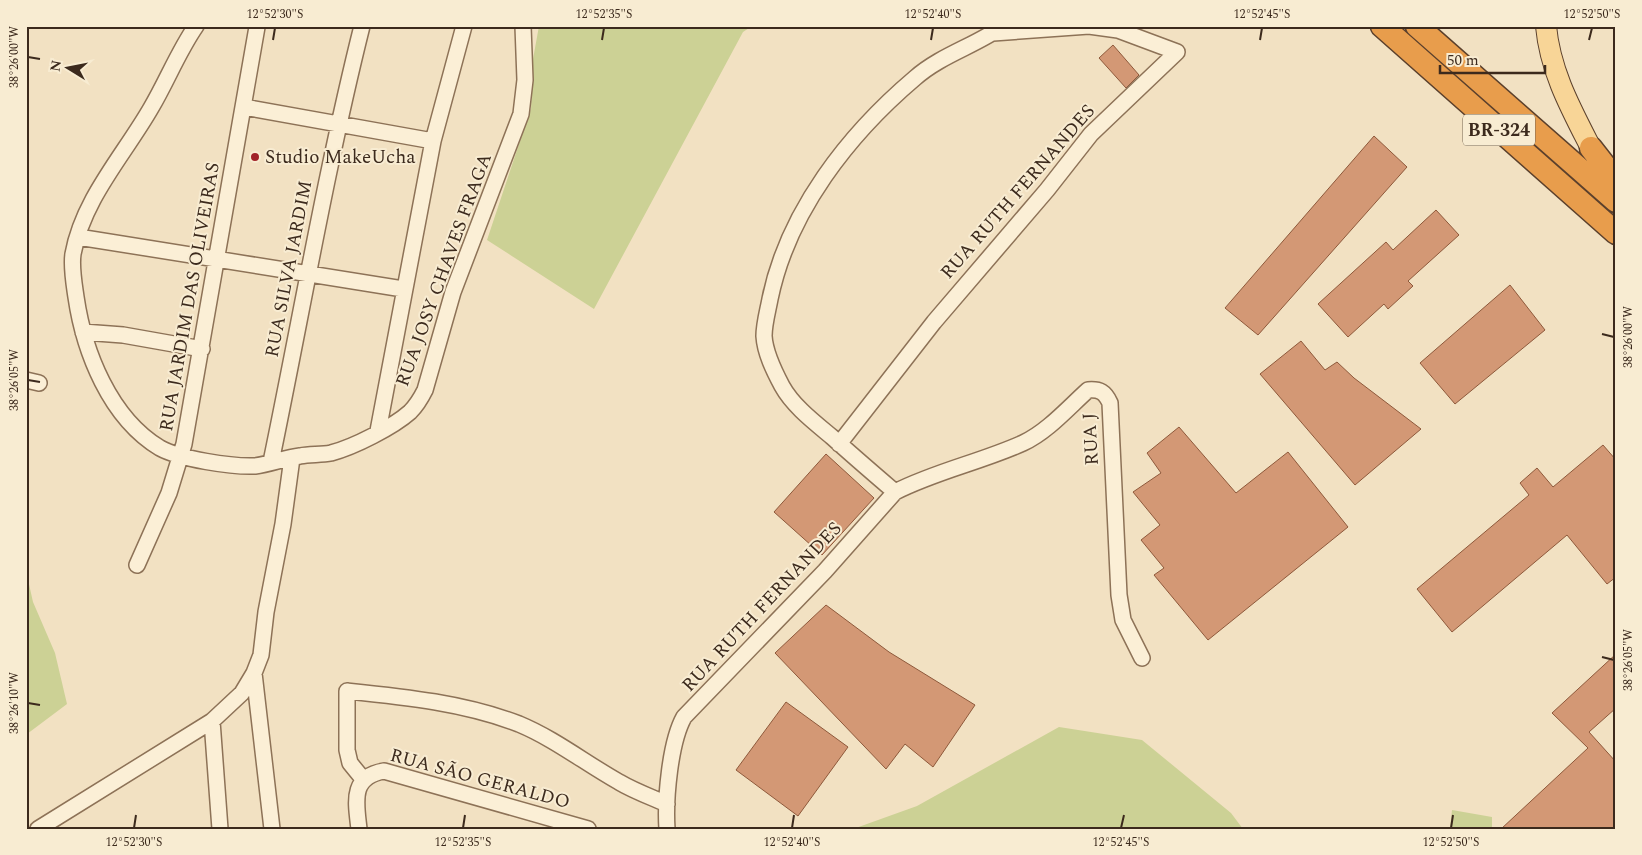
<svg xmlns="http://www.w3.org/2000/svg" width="1642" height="855" font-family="Spectral,serif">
<rect width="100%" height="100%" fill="#f2e1c2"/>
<!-- green -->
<path fill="#ccd195" d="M539,26H752L743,32L594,309L487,240L531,108L533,59Z
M26,571L33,602L55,653L67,704L27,734Z
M1059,727L1142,740L1231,813L1243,829H853L917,806Z
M1452,810L1492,817V829H1450Z"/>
<!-- building -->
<path fill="#d39875" stroke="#8e593b" d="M1113,45L1139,75L1126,88L1099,58Z
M1374,136L1407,167L1258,335L1225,308Z
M1436,210L1459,235L1408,281L1413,286L1388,309L1384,304L1348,337L1318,304L1386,242L1393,250Z
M1510,285L1545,330L1455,404L1420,363Z
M1301,341L1325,370L1337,362L1354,378L1421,429L1355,485L1260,374Z
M1179,427L1236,493L1288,452L1348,527L1208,640L1154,575L1164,568L1141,540L1160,525L1133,492L1161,473L1147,453Z
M1603,445L1616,460V577L1607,584L1567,535L1452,632L1417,589L1529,495L1520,483L1537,468L1553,487Z
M826,454L874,498L822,555L774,512Z
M826,605L889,652L975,705L933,767L905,744L886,769L775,653Z
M1616,654V708L1589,732L1616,762V829H1501L1588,748L1552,713Z
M786,702L848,747L798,816L736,770Z"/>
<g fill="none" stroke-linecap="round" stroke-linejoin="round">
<!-- minor casing -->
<g stroke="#8d7257" stroke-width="18">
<path id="minor" d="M196,26C178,52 167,81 151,108C124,155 83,199 73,254C71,267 74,283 76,297C84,352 110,418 160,448C180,459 232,467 255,466C270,464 285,458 300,456C310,454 321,455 331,453C354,447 393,427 410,412C417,405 421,398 425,390L453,292L521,114L525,80L523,26
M244,107L433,141
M78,237L403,289
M83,332L123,335L202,349
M26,380L39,383
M378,431L433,141L464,26
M839,444L934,322L1047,190L1091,134L1177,52L1118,30L1089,26L993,33
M271,462C301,317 326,170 362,26
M895,492C936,471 981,462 1023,443C1047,432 1068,408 1088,390C1100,389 1105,392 1110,403L1119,595L1123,620L1142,658
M137,565L169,493L184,444L257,27
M254,673L272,829
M212,721L220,829
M363,779L350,763L347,750V691C405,697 464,703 519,724C555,739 585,763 619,782C634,791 651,797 667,804
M38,829L212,721L242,693L254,673L261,655L266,612L283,524L292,458
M359,829C356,802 350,777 384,771L588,829
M667,829C665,799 670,742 684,717L825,571L895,492C874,474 853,456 832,437C814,422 793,406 782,386C774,371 765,353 764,336C764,324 768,310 770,299C788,211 849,134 915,78C941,55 975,46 1003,26"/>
</g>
<!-- major casing -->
<g stroke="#5b402c" stroke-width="22">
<path id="major" d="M1546,26C1550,71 1571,109 1591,148"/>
</g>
<!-- highway casing -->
<g stroke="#5b402c" stroke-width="25">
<path id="highway" d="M1382,26L1616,233
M1417,26L1616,201
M1591,148L1616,180"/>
</g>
<!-- minor -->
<use href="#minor" stroke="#fbefd6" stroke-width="15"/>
<!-- major -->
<use href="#major" stroke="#f8d597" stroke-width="20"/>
<!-- highway -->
<use href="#highway" stroke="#e89d4c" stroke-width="22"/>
</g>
<!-- ticks -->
<path fill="none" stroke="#3c2a1d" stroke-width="2" d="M273,40L275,28M602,40L604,28M931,40L933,28M1260,40L1262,28M1589,40L1592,28M28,57L40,59M1602,334L1614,337M28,380L40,382M1602,657L1614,660M28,703L40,705M134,828L136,815M463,828L465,815M792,828L794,815M1121,828L1124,815M1451,828L1453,815"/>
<!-- markers -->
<circle fill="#a12228" stroke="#f8ecd2" stroke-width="2" cx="255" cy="157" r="5"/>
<g text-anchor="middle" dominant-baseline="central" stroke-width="4" stroke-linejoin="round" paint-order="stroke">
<!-- shield labels -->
<rect fill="#f8ecd2" stroke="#746453" stroke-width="1" x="1463" y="114.5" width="72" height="31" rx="4"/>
<g font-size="18" font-weight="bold" fill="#3c2a1d">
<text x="1499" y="130">BR-324</text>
</g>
<!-- poi labels -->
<g font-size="19" fill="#3c2a1d" stroke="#f8ecd2" text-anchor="start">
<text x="265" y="157">Studio MakeUcha</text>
</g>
<!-- street labels -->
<g font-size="19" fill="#3c2a1d" stroke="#f8ecd2">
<text transform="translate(1018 192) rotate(-49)">RUA RUTH FERNANDES</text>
<text transform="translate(289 269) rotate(-79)">RUA SILVA JARDIM</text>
<text transform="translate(444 270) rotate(-70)">RUA JOSY CHAVES FRAGA</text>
<text transform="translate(190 297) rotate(-80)">RUA JARDIM DAS OLIVEIRAS</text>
<text transform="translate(1091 439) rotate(-93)">RUA J</text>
<text transform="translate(762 607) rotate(-47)">RUA RUTH FERNANDES</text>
<text transform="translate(480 779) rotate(15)">RUA SÃO GERALDO</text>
</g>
</g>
<!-- border -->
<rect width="1642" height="855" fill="none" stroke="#f8ecd2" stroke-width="55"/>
<!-- north arrow -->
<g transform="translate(68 68) rotate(280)" stroke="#f8ecd2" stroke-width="4" paint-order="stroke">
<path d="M0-4L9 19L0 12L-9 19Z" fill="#3c2a1d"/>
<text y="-8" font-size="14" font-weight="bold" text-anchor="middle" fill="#3c2a1d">N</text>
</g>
<!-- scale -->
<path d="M1440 65v8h105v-8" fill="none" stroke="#3c2a1d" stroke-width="2.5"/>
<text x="1447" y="65" font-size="15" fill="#3c2a1d" stroke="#f8ecd2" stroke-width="4" paint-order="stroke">50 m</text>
<rect x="28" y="28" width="1586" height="800" fill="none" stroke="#3c2a1d" stroke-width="2"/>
<g font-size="12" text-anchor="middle" fill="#3c2a1d">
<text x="275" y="18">12°52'30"S</text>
<text x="604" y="18">12°52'35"S</text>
<text x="933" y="18">12°52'40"S</text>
<text x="1262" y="18">12°52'45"S</text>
<text x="1592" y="18">12°52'50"S</text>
<text transform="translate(14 57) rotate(-90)" y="4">38°26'00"W</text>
<text transform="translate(1628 337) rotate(-90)" y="4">38°26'00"W</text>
<text transform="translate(14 380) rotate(-90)" y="4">38°26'05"W</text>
<text transform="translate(1628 660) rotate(-90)" y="4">38°26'05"W</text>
<text transform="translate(14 703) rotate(-90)" y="4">38°26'10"W</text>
<text x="134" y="846">12°52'30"S</text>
<text x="463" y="846">12°52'35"S</text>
<text x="792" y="846">12°52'40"S</text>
<text x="1121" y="846">12°52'45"S</text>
<text x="1451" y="846">12°52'50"S</text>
</g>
</svg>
